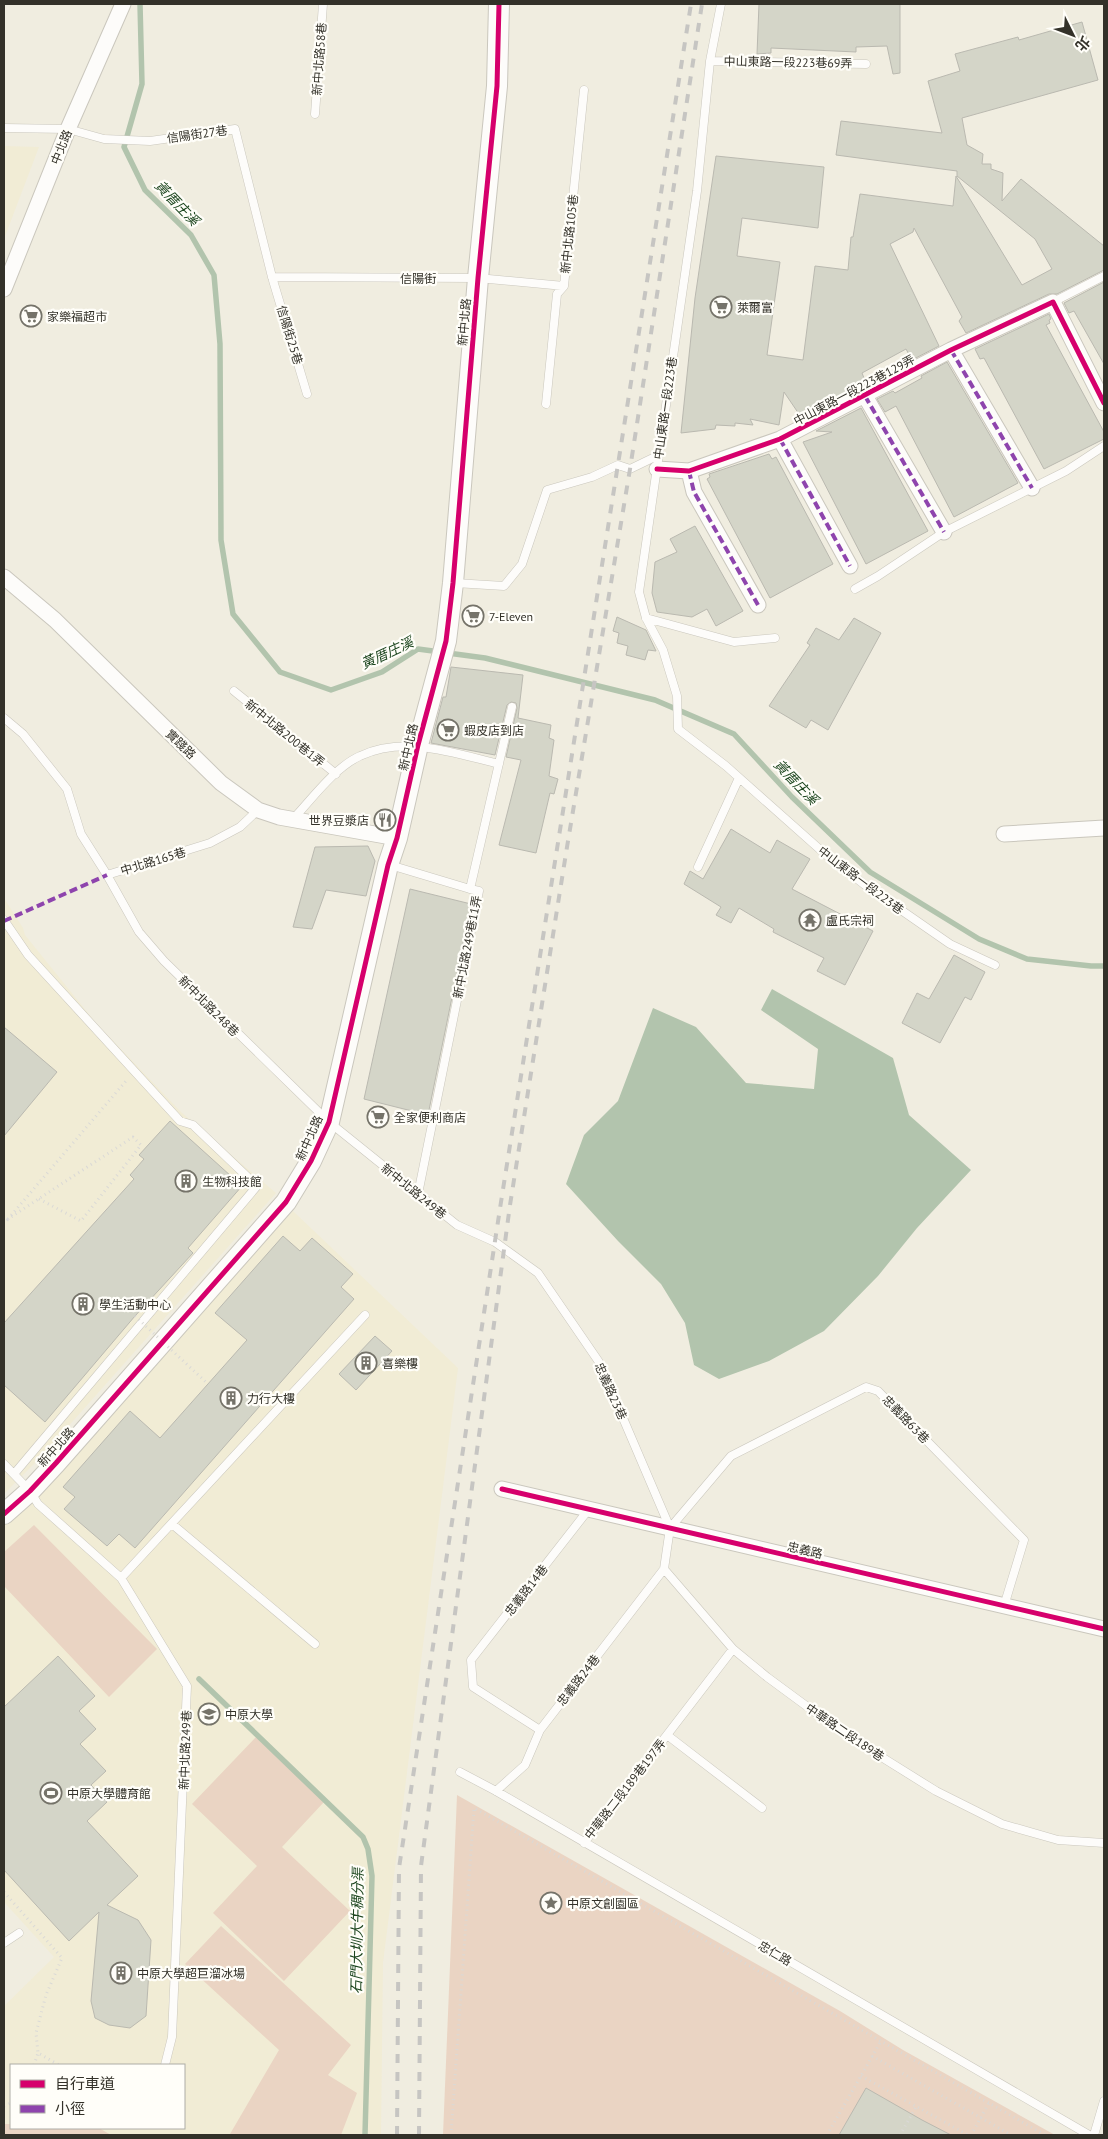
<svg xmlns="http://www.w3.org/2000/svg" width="1108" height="2139" font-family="'PT Sans','Noto Sans TC',sans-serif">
<rect width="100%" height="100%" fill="#f0ede0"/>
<!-- built -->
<path fill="#f1ecd5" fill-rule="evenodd" d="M4,146L39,147L4,239Z
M4,898L23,928L25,935L96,1023L181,1112L276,1193L41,1457L4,1494Z
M293,1211L458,1368L383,1963L381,2135H4V2006L54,1957L4,1902V1525ZM11,2065H184V2128H11Z"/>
<!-- green -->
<path fill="#ead4c3" d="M34,1525L157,1649L109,1697L4,1586V1552Z
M256,1737L324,1802L282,1847L350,1911L284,1981L213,1913L257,1866L192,1804Z
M457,1795L840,2011L903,2050L1055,2135H443Z
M221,1926L351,2045L328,2075L357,2093L341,2135L230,2134L279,2050L185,1964Z
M4,2124H11V2128H99L111,2135H4Z"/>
<!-- water -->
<path fill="#b2c4ad" d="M772,989L893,1058L909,1115L971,1170L917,1228L878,1276L824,1331L769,1361L719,1379L694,1365L685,1323L661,1284L618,1241L566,1184L584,1135L618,1101L653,1008L696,1027L746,1083L814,1089L818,1049L761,1010Z"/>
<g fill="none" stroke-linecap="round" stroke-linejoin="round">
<!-- stream -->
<path stroke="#b2c4ad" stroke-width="5.5" d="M140,4L142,84L124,147L145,190L191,235L214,275L220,344L221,540L233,614L280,672L331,690L382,672L418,649L485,658L655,700L734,734L792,797L870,872L979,939L1027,959L1091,966H1104
M199,1679L363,1837L368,1849L372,1876L365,2135"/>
</g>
<!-- building -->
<path fill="#d4d5c8" stroke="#bab9b0" d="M759,4H900V73L893,74L887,46L856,47V52L771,48V53L757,54Z
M1082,22L1098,80L962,118L967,145L983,154L982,164H991V169L1003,173L1002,201L1021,179L1104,246V270L1057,294H1049L966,333L959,321L962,317L914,228L913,232L890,244L939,346L912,360L906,349L862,373L866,383L801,417L784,392L779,425L750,419L753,425L735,423V426L716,425L715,429L681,433L695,298L716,156L824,167L818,228L742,218L737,256L780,262L767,355L803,360L815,266L848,270L851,237H853L860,194L953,206L956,176L1022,285L1052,269L1035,239L957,176V171L836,155L841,121L942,133L928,81L960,71L955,54L1018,37L1019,40Z
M1104,282V364L1074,311L1069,313L1064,303Z
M1049,314L1051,319L1049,320L1050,323L1046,325L1104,432V439L1044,469L984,358L980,359L975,349Z
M947,362L1018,483L954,517L896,406L885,412L877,399L893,391L895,393L922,378L921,376Z
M861,408L928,531L866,564L803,442L832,432L816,431Z
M769,454L772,459L776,457L833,564L770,598L707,479L710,477L709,474Z
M695,526L743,611L716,626L707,609L692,617L657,612L652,593L655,562L677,552L670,539Z
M617,617L646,630L656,651L648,650L645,660L626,655L628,646L617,643L619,633L613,631Z
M854,618L881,633L828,730L811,720L806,728L769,706L810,645L807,643L816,628L839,640Z
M451,667L523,675L518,718L551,725L549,738L554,740L549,776L558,779L554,794L550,793L536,853L499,845L521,760L506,757L517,708L516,703L511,702L507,705L495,755L431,743L443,697H446Z
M731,829L770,853L777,840L810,859L792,889L873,931L845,985L817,971L824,958L773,932L774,929L739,908L731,923L716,915L721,907L684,884L690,871L703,879Z
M368,846L375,861L366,896L326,890L312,929L293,927L315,847Z
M410,889L471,904L428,1115L364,1099Z
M954,955L985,972L971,1000L965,997L940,1043L902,1023L917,993L929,999Z
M4,1027L57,1072L4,1136Z
M170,1121L242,1186L188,1248L193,1253L135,1316L45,1422L4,1385V1323L134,1179L130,1175L144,1159L139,1155Z
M283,1236L300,1251L312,1238L353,1274L341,1287L354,1299L135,1548L119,1534L107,1546L64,1509L75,1497L63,1487L130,1411L160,1438L247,1340L215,1313Z
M375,1336L392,1351L356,1390L339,1374Z
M58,1656L95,1696L79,1711L96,1729L80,1744L106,1771L91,1785L107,1802L87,1821L138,1876L107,1905L138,1920L151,1940L146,2016L130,2028L109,2025L95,2018L91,2001L99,1912L69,1941L4,1870V1707Z
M866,2088L922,2120L951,2135H839Z"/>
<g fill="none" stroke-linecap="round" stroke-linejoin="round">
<!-- lane casing -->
<g stroke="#cac7bd" stroke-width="9">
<path id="lane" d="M721,4L710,61L697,191L639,592L646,618L663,650L677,696L678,729L726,766L825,854L865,885L950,944L995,965
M710,61L866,64
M315,114L323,4
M4,128L68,129L104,139L150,141L235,129L272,277L307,394
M272,277L478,278L564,286
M1053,302L1104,276
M546,404L557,294L564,286L584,90
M455,583L504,586L522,564L547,490L592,477L618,465L630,469L659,455
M855,589L878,576L944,532L1066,471L1104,446
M646,618L734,642L775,638
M234,691L336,774
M4,718L23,734L67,789L81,834L107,875L139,932L164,961L329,1122L457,1225L495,1242L538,1273L599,1362L670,1528
M293,819C311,800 335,767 360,756C405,735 454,753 499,764
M390,865L470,889
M698,867L739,778
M107,875L210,843L240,827L258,810
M4,920L28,955L180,1121L193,1125L257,1186L14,1474
M418,1194L479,891L470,889L512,707
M4,1464L30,1491L38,1504L121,1578L187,1686L172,2037L165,2065
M172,1524L315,1644
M670,1528L664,1569L733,1649L767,1677L843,1733L936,1791L1002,1824L1058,1840L1104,1843
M670,1528L731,1456L866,1387L878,1391L1024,1540L1004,1606
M121,1578L365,1315
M540,1730L473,1687L471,1660L589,1509
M667,1735L762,1808
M460,1772L496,1791L1089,2135
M496,1791L525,1765L540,1730L664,1569
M584,1843L733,1649
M4,1943L19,1933
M1094,2135L1104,2101"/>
</g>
<!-- street casing -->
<g stroke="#cac7bd" stroke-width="17">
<path id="street" d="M4,289L68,129L123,4
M951,350L1032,488
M865,396L944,532
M780,439L850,566
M657,469L689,471L780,439L951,350L1053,302L1104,403
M689,471L694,492L758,605
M4,577L55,620L221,783L258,810L279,817L397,838
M1004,834L1104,828
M502,1489L1104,1629"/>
</g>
<!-- secondary casing -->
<g stroke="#cac7bd" stroke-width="22">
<path id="secondary" d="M4,1514L30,1491L56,1463L286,1202L311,1161L329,1122L388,865L397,838L418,745L446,641L453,583L478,278L497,86L499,4"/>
</g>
<!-- path -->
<path stroke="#dad9d6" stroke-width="3" stroke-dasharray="1 4" stroke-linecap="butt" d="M39,1199L81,1221L141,1145L133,1137L8,1219L126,1081
M4,1219H8L5,1223
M4,1892L62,1958L46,1995L36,2033L38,2053
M872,2056L1011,2135
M34,2065L38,2053L59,2065
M861,2076L968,2135
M4,2106L11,2103
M451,2135L474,1808L989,2103
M827,2135L881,2041
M900,2135L916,2107
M971,2135L989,2103L1045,2135"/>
<!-- lane -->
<use href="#lane" stroke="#fdfcfa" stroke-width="8"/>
<!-- street -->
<use href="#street" stroke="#fdfcfa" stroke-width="15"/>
<!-- secondary -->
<use href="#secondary" stroke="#fdfcfa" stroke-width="20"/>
<!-- rail -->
<path stroke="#c6c5c2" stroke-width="4" stroke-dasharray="9 9" stroke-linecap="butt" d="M397,2135L399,1868L501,1202L691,4
M419,2135L421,1866L510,1205L567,847L630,469L702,4"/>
<!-- path-bridge -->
<path stroke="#dad9d6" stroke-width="3" stroke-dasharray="1 4" stroke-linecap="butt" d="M135,1316L208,1384"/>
<!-- quiet -->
<path stroke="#8e44ad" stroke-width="4" stroke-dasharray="8 4" stroke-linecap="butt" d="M951,350L1032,488
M865,396L944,532
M780,439L850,566
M689,471L694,492L758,605
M4,921L107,875"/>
<!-- cycleway casing -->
<g stroke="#fffef9" stroke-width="8">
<path id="cycleway" d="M657,469L689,471L780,439L951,350L1053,302L1104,403
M502,1489L1104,1629
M4,1514L30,1491L56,1463L286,1202L311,1161L329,1122L388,865L397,838L418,745L446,641L453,583L478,278L497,86L499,4"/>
</g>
<!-- cycleway -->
<use href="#cycleway" stroke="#d6006c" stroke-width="5"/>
</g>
<!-- icons -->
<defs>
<g id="supermarket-ring" transform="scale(1.125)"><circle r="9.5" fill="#fffef9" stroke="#757369" stroke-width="1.5"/><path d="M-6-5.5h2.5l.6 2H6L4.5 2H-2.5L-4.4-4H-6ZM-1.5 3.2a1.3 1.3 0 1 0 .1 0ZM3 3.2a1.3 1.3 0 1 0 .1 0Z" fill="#757369"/></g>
<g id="restaurant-ring" transform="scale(1.125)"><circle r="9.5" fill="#fffef9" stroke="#757369" stroke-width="1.5"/><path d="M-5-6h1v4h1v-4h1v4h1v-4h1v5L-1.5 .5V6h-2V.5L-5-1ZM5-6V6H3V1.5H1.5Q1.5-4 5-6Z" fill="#757369"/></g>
<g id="temple-ring" transform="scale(1.125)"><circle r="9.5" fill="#fffef9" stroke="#757369" stroke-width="1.5"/><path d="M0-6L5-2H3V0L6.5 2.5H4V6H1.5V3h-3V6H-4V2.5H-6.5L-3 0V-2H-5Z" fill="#757369"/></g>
<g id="building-ring" transform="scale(1.125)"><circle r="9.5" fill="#fffef9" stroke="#757369" stroke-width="1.5"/><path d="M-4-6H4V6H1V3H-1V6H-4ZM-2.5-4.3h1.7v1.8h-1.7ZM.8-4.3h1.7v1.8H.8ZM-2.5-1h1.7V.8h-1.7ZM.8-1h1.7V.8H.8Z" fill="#757369"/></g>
<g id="university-ring" transform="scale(1.125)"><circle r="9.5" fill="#fffef9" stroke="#757369" stroke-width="1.5"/><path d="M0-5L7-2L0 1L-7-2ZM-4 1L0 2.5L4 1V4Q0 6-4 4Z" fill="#757369"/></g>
<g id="stadium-ring" transform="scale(1.125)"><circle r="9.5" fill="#fffef9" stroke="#757369" stroke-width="1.5"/><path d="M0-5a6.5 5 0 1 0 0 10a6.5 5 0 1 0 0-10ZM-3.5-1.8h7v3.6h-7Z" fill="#757369"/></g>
<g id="sight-ring" transform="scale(1.125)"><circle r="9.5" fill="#fffef9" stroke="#757369" stroke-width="1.5"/><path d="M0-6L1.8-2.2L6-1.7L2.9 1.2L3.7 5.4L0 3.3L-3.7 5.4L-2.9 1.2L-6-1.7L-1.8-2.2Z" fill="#757369"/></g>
</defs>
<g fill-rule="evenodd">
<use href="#supermarket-ring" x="721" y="307"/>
<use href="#supermarket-ring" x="31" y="316"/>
<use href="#supermarket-ring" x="473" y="616"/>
<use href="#supermarket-ring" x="448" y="730"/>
<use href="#restaurant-ring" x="385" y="820"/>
<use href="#temple-ring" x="810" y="920"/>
<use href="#supermarket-ring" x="378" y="1117"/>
<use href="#building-ring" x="186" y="1181"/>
<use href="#building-ring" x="83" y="1304"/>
<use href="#building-ring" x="366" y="1363"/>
<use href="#building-ring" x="231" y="1398"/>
<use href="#university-ring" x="209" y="1714"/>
<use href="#stadium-ring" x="51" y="1793"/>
<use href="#sight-ring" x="551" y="1903"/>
<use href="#building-ring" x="121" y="1973"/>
</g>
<g text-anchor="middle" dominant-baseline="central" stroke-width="4.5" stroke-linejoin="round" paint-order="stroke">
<!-- street labels -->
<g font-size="12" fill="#333129" stroke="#fffef9">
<text transform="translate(319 59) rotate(-86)">新中北路58巷</text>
<text transform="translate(788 62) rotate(1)">中山東路一段223巷69弄</text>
<text transform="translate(197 134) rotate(-8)">信陽街27巷</text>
<text transform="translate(61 147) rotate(-68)">中北路</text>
<text transform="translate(569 234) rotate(-84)">新中北路105巷</text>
<text x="418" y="278">信陽街</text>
<text transform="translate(464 322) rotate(-85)">新中北路</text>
<text transform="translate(290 335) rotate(73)">信陽街25巷</text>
<text transform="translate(854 390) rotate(-28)">中山東路一段223巷129弄</text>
<text transform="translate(665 408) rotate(-82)">中山東路一段223巷</text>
<text transform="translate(285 733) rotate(39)">新中北路200巷1弄</text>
<text transform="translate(181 744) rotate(44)">實踐路</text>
<text transform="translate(408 747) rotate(-77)">新中北路</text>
<text transform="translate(153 861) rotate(-17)">中北路165巷</text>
<text transform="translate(861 880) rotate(37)">中山東路一段223巷</text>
<text transform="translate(467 947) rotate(-79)">新中北路249巷11弄</text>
<text transform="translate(209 1006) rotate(45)">新中北路248巷</text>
<text transform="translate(309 1138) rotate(-66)">新中北路</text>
<text transform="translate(414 1191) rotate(39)">新中北路249巷</text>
<text transform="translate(611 1391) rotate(66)">忠義路23巷</text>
<text transform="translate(906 1419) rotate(46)">忠義路63巷</text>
<text transform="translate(56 1447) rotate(-48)">新中北路</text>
<text transform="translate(805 1550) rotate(13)">忠義路</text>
<text transform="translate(526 1590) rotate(-52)">忠義路14巷</text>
<text transform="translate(578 1680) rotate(-52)">忠義路24巷</text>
<text transform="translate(845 1732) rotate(34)">中華路二段189巷</text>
<text transform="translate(185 1750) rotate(-88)">新中北路249巷</text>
<text transform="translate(625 1789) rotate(-52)">中華路二段189巷197弄</text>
<text transform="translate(775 1953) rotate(30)">忠仁路</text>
</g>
<!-- poi labels -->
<g font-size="12" fill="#333129" stroke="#fffef9" text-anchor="start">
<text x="737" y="307">萊爾富</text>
<text x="47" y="316">家樂福超市</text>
<text x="489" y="616">7-Eleven</text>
<text x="464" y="730">蝦皮店到店</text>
<text x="369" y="820" text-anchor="end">世界豆漿店</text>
<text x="826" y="920">盧氏宗祠</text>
<text x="394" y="1117">全家便利商店</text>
<text x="202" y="1181">生物科技館</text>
<text x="99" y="1304">學生活動中心</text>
<text x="382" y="1363">喜樂樓</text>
<text x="247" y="1398">力行大樓</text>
<text x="225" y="1714">中原大學</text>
<text x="67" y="1793">中原大學體育館</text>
<text x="567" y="1903">中原文創園區</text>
<text x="137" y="1973">中原大學超巨溜冰場</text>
</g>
<!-- water labels -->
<g font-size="14" font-style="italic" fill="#1d461f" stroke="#fffef9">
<text transform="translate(177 203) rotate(46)">黃厝庄溪</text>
<text transform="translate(387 653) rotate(-25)">黃厝庄溪</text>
<text transform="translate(796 782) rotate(46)">黃厝庄溪</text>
<text transform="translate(357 1931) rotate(-89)">石門大圳大牛稠分渠</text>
</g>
</g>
<!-- border -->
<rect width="1108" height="2139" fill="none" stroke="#333129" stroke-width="10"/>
<!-- legend -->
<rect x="10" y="2064" width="175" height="65" fill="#fffef9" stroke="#adaca6"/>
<rect x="20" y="2080" width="25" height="8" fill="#d6006c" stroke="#adaca6"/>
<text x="55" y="2089" font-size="15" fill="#333129">自行車道</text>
<rect x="20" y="2105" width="25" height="8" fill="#8e44ad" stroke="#adaca6"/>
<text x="55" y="2114" font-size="15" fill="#333129">小徑</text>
<!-- north arrow -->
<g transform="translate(1073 35) rotate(132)" stroke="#fffef9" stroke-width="4" paint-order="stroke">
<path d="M0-4L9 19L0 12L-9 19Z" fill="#333129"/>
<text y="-8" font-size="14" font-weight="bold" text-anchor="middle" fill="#333129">北</text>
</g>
</svg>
